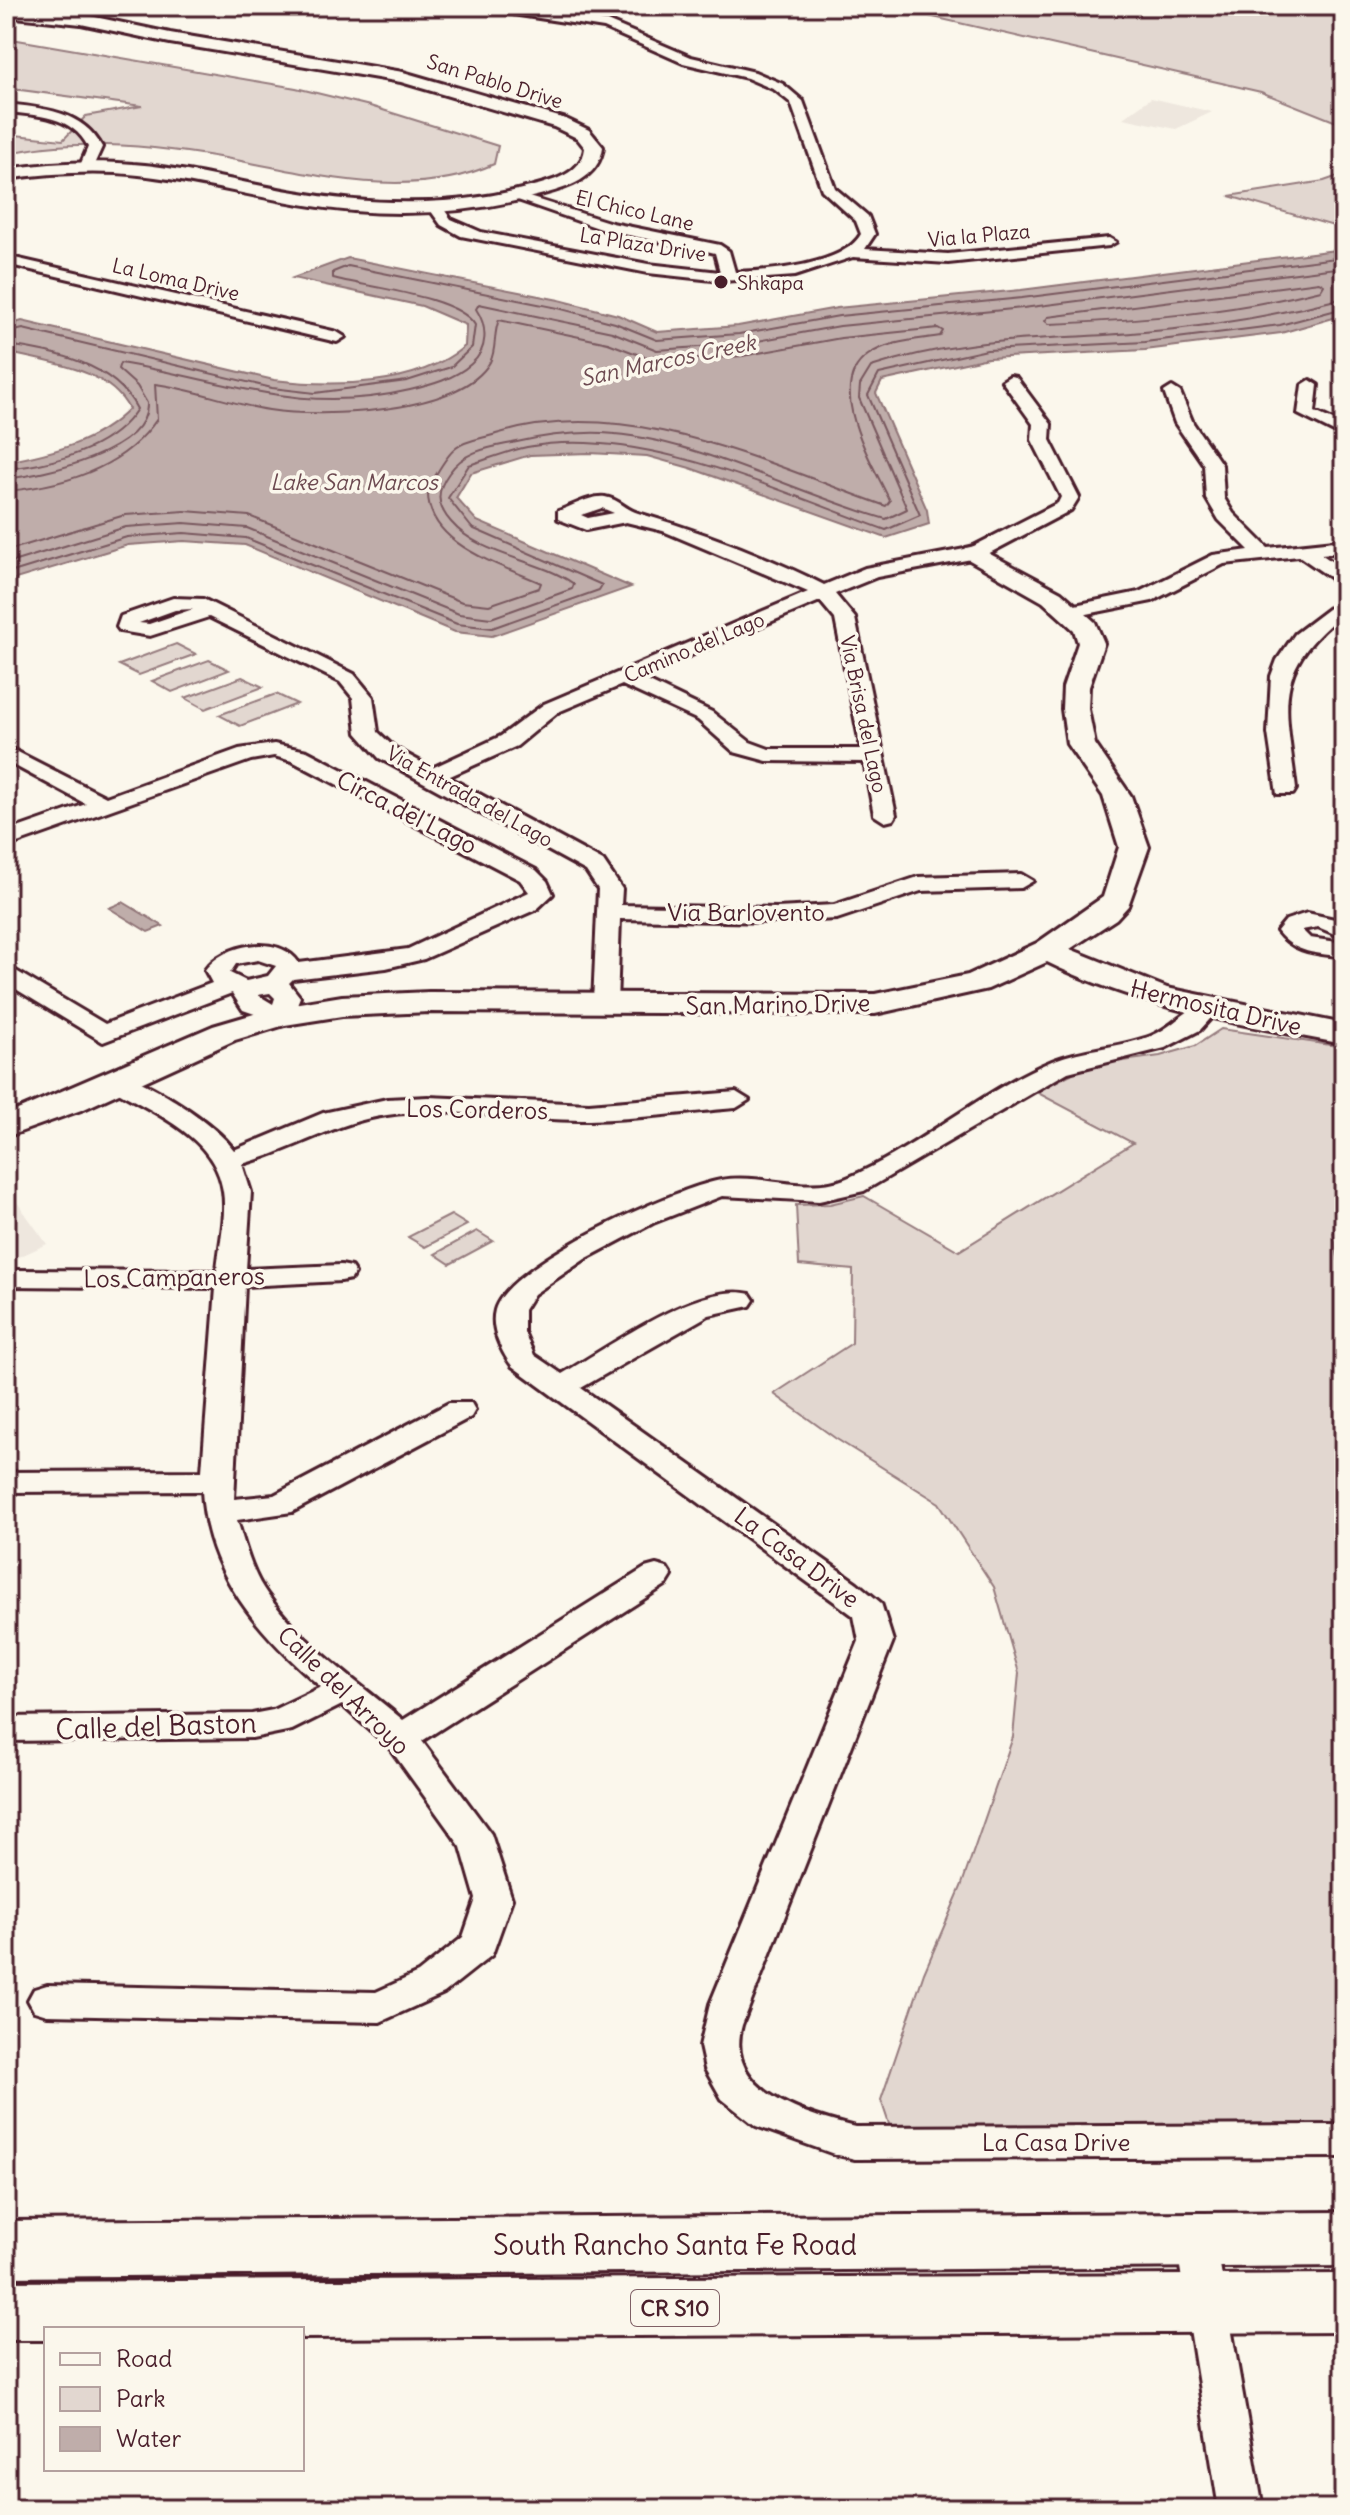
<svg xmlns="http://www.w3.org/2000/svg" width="1350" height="2515" font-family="Delius,sans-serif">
<rect width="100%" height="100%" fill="#fbf7ec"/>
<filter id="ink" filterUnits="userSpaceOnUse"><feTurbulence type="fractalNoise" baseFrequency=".0125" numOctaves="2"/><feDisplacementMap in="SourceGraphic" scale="16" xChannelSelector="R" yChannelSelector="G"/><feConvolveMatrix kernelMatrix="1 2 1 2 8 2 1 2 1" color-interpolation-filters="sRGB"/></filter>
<g filter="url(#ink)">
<!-- built -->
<path fill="#eee7de" d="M1151,98L1212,112L1176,129L1123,118Z
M6,1187L47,1244L6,1263Z"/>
<!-- green -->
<path fill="#e2d7d0" stroke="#967b7e" stroke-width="2" d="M885,6H1344V125L1261,92Z
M6,38L296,88L370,106L498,146L494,164C409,202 312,174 225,158C157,146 73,137 6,154V134L63,140L86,116L142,106L6,88Z
M1344,174V229L1229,196L1324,181Z
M176,644L196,654L139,675L119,665Z
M209,660L229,670L172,692L152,681Z
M242,677L263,687L205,709L185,698Z
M276,694L297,704L240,726L219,715Z
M1221,1029L1344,1047V1224L1333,1233L1344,1286V2132L890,2127L881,2100L924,1973L961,1887L1013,1737L1019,1673L994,1587L939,1503L835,1438L774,1394L852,1343L853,1270L799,1265L796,1205L830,1204L864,1196L959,1251L1133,1143L1036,1092L1086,1066L1160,1056L1195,1046Z
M451,1215L467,1225L425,1247L408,1237Z
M477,1231L493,1241L450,1264L435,1254Z"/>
<!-- water -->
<path fill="#bfadaa" stroke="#907477" stroke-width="2" d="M1344,249V315L1281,333L1145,350L988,358L882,381L876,393L927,510L929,524L886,538L690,468L647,456L589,453L530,455L471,473L456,498L477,521L631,587L492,636L455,632L245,545L184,541L128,545L6,582V462C52,453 96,443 129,409C107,367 48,363 6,352V326L22,321L274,380C334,387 416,387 465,346L466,325L422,306L293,278L348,258L559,300L618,315L657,332L738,326L837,308L1021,290Z
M123,902L163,926L148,932L109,908Z"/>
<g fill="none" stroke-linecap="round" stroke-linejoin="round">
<!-- shore -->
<path stroke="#79585e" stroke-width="2" d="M1319,282L1324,285L1321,290C1232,313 1141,320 1049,324L1045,321L1048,317Z
M6,333L23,329L272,388L315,393L407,381L451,367L472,347L475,325C458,296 365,287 333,278V272L348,266L558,308L615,323L657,340L739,334L839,316L1022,298L1344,257
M6,345C53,351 114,363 137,409C110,451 53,464 6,469
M6,479C43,475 150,452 147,403L137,386L118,369L120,363C226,380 300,416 410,390C431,385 454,379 471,364C488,350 488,327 476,309L479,304L612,332L657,350L741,344L840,326L1023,308L1344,267
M6,491C63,486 124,468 157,419L155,384C194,389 230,404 269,410C322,418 460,414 490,362C497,349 493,333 499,320L608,343L658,362L742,356L841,338L938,328L943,331L940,336C917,340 888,341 868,355C823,386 873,464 890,501L886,506C764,463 628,394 496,434C485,438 465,440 456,448C445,456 436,476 428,488C424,544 499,564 541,583L539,588L489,605L462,602L249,516L185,511L125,515L6,551
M6,564L126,527L184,523L247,528L459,614L491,618L572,589L574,584C537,558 481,557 451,522C436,505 436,491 449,473C464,451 487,448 512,443C542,436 571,432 602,433C694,437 796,494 886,519L907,509L859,398L860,385L871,367C967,335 1046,341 1144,332C1212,326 1278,315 1344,298
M6,574L127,537L184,533L246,538L457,624L492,628L599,590L602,585L472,528L448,498L469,465C488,459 508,451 527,447C641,425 780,492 886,530L920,515L868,395L879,374L987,350L1145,342L1280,325L1344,308"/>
<!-- minor casing -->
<g stroke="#4a1f2b" stroke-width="6">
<path id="minor" d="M461,6H493L607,21L691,57L755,72L783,84L803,101L835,188L868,216L875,234L865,249L948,254L1109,238L1116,242L1109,246L948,263L853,257L795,276L722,281L648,273L461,236L441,225L428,207L430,204H440L451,219L481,232L648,264L720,272L715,253L711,252L604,230L509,197L516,193L612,223L720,245L729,251L735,272C768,271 843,266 861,234L856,221L822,190L791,103L775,90L747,78L683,63L604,28Z
M6,104C43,108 83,111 102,147L91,171L79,168L88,147C73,116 37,115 6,112Z
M6,256L337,332L345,337L337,342L6,264Z
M1010,376L1016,377L1051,424L1050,440L1079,497L1071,510L982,557L877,577L835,594L855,618L896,815L893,820L885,822L874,815L864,762L767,761L734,752L698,720L622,685L558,712L517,746L448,777L603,861L622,889L621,905L777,908L834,905L918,877L1021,874L1033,881L1021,888L921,891L837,919L777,922L620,919L617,1004L614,1009L605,1011L593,1004L598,889L586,871L379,758L357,733L353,698L340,682L209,617L150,636L120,631L117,627L121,616L173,598L203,599L354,674L373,697L378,732L395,748L432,768L501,736L544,704L808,592L663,531L626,522L586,530L558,519V511C571,507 591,495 605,497C619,499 626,510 638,513C702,532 765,555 824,585L865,568L970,548L1058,503L1061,497L1032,440L1033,424L1002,381ZM602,508L614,513L588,518L581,515ZM820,601L835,619L861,749H769L750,742L712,712L639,677ZM193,609L149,624L139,623L175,610Z
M1310,380L1318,385L1315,412L1344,425V437L1298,414L1302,385Z
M1172,387L1180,392L1193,423L1222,465L1224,498L1233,513L1268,548L1344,540V552L1321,554L1344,570V593L1337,591L1331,578L1299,556L1224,564L1152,601L1072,617L1065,615L1062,611L1065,607L1139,592L1213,555L1249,550L1219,520L1206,498L1204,465L1175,423L1164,392Z
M1344,597V613C1270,671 1286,705 1296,789L1293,794H1277L1268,733L1271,676L1277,660L1295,634Z
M274,744L307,751L536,870L547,881L553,894L537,909L424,959L386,968L293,979L289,983L300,997L290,1021L281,1023L243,1010L232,993L103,1042L6,983V965L105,1024L212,983L205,970C223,944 279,933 299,963L408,949L529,892L520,880L292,761L274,756L251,760L6,847V832L86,804L6,761V746L106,797L239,749ZM258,960L276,966L268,976L246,981L230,973L236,964ZM270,993L275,998L273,1004L258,995Z
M1307,913L1344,921V938L1318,927L1302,930L1310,938L1344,943V957C1318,953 1294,954 1277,931L1286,920Z
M1207,1002L1219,1009L1200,1030L1165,1048L1068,1072L864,1191L819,1201L722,1196L653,1223L585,1259L534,1294L524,1310V1332L534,1355L562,1374C607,1349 698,1281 750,1294L754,1300L750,1306L709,1315L581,1388L857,1583L881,1603L893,1641L742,2025C723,2092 806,2115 855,2127L1344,2125V2157L855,2159L834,2154L756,2126L722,2099L705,2069L700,2046L710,2004L859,1641L854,1616L512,1366C501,1351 490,1329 495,1310C507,1264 675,1188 721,1180C763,1173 806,1195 847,1178C919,1148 980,1091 1052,1061C1084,1048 1119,1048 1151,1036C1172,1028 1189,1006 1207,1002Z
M117,1073C149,1081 215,1123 234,1150L323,1113L387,1099L428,1097L589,1104L736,1092L749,1100L736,1108C687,1112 638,1119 589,1120C522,1121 453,1106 387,1115C335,1122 292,1151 242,1164L251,1192L246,1269L341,1265L351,1267L355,1273L351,1279L341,1281L245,1286L234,1499L274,1495L449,1403H471L475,1410L471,1417L292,1512L237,1520C245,1545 251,1572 267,1594C302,1644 357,1681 403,1720L645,1568L656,1565L667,1568L672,1576L667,1584L422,1741L491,1834L512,1899L492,1955L444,1993L380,2022L47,2015L34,2011L28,2000L34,1989L47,1985L376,1992L418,1973L463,1937L476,1899L461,1847L389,1747L342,1705L292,1730L252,1738L6,1741V1717L252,1714L273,1710L321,1687C260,1634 207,1576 202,1491L6,1492V1472L202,1471L216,1288L6,1286V1270L217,1271C219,1246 227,1216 223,1191C215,1135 151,1112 108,1086L104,1081Z
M1196,2224L1210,2230L1216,2242L1263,2509H1219L1176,2242L1182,2230Z"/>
</g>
<!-- tertiary casing -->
<g stroke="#4a1f2b" stroke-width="6">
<path id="tertiary" d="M6,6L81,14L170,33L403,72L566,119L589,130L603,147C599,179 567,188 540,195C461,216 381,218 300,204C246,195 194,181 139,175C95,170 50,173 6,179V169C48,163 91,160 133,164C188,168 241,183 295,192C373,206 453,207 530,187C552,181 582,174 585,148L577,138L554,127L401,82L170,43L81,24L6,16Z
M975,546L1061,592L1095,622L1104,643L1089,687L1088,709L1095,744L1131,796L1149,847L1128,906L1116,919L1070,949L1167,988L1344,1024V1044C1242,1025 1141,1008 1047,962L988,989L875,1014L429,1012L342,1016L285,1025L235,1040L84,1109L6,1137V1115L213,1026L281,1006L342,996L429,992L875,994L968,975L1037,943L1103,897L1119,847L1103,796L1067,744L1062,709L1063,687L1078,643L1074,630L1043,602L966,558L963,553L966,548Z"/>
</g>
<!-- primary casing -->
<g stroke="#4a1f2b" stroke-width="6">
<path id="primary" d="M1344,2212V2266L6,2277V2221Z
M1344,2274V2332L302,2338V2329H46V2340H6V2282Z"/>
</g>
<!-- minor -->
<use href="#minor" fill="#fbf7ec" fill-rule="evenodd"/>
<!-- tertiary -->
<use href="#tertiary" fill="#fbf7ec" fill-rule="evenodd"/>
<!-- primary -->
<use href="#primary" fill="#fbf7ec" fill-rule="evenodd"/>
</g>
</g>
<!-- markers -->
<circle fill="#4a1f2b" stroke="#fbf7ec" stroke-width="3" cx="721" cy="282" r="8"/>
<g text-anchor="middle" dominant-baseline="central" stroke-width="7" stroke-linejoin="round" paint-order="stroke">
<!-- far-street labels -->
<g font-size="20" fill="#4a1f2b" stroke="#fbf7ec">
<text transform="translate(495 81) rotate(17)">San Pablo Drive</text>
<text transform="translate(635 210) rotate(13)">El Chico Lane</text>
<text transform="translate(979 235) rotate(-5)">Via la Plaza</text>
<text transform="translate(643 244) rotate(9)">La Plaza Drive</text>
<text transform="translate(176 279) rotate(13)">La Loma Drive</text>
<text transform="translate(694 647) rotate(-23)">Camino del Lago</text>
<text transform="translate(864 714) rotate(78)">Via Brisa del Lago</text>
<text transform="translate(470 796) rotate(29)">Via Entrada del Lago</text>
</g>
<!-- far-poi labels -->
<g font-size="20" fill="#4a1f2b" stroke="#fbf7ec" text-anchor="start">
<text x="737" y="282">Shkapa</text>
</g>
<!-- far-water labels -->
<g font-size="22" font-style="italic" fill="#6d4a51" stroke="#fbf7ec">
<text transform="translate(668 360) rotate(-12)">San Marcos Creek</text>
<text x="354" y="482">Lake San Marcos</text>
</g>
<!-- shield labels -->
<rect fill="#fbf7ec" stroke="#7f6065" stroke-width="2" x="631" y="2290" width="88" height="36" rx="6"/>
<g font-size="22" font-weight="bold" fill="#4a1f2b">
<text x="675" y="2308">CR S10</text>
</g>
<!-- street labels -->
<g font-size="24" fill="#4a1f2b" stroke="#fbf7ec">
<text transform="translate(407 812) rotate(27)">Circa del Lago</text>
<text x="746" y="912">Via Barlovento</text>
<text transform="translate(778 1004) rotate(-1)">San Marino Drive</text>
<text transform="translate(1216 1007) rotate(13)">Hermosita Drive</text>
<text transform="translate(477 1109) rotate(1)">Los Corderos</text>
<text transform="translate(174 1277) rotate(-1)">Los Campaneros</text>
<text transform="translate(797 1557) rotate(37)">La Casa Drive</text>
<text transform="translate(344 1690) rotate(44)">Calle del Arroyo</text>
<text x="1056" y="2142">La Casa Drive</text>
</g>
<!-- near-street labels -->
<g font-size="28" fill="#4a1f2b" stroke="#fbf7ec">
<text transform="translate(156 1726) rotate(-2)">Calle del Baston</text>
<text x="675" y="2245">South Rancho Santa Fe Road</text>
</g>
</g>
<!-- margin -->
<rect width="1350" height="2515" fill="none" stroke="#fbf7ec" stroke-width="32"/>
<rect x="16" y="16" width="1318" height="2483" fill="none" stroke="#4a1f2b" stroke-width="3" filter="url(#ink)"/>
<!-- legend -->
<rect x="44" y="2327" width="260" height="144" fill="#fbf7ec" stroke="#b4a19f" stroke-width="2"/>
<rect x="60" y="2353" width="40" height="12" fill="#fbf7ec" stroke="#b4a19f" stroke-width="2"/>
<text x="116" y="2367" font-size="24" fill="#4a1f2b">Road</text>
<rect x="60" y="2387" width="40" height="24" fill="#e2d7d0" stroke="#b4a19f" stroke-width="2"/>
<text x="116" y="2407" font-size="24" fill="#4a1f2b">Park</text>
<rect x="60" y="2427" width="40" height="24" fill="#bfadaa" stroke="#b4a19f" stroke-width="2"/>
<text x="116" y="2447" font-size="24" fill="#4a1f2b">Water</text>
</svg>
